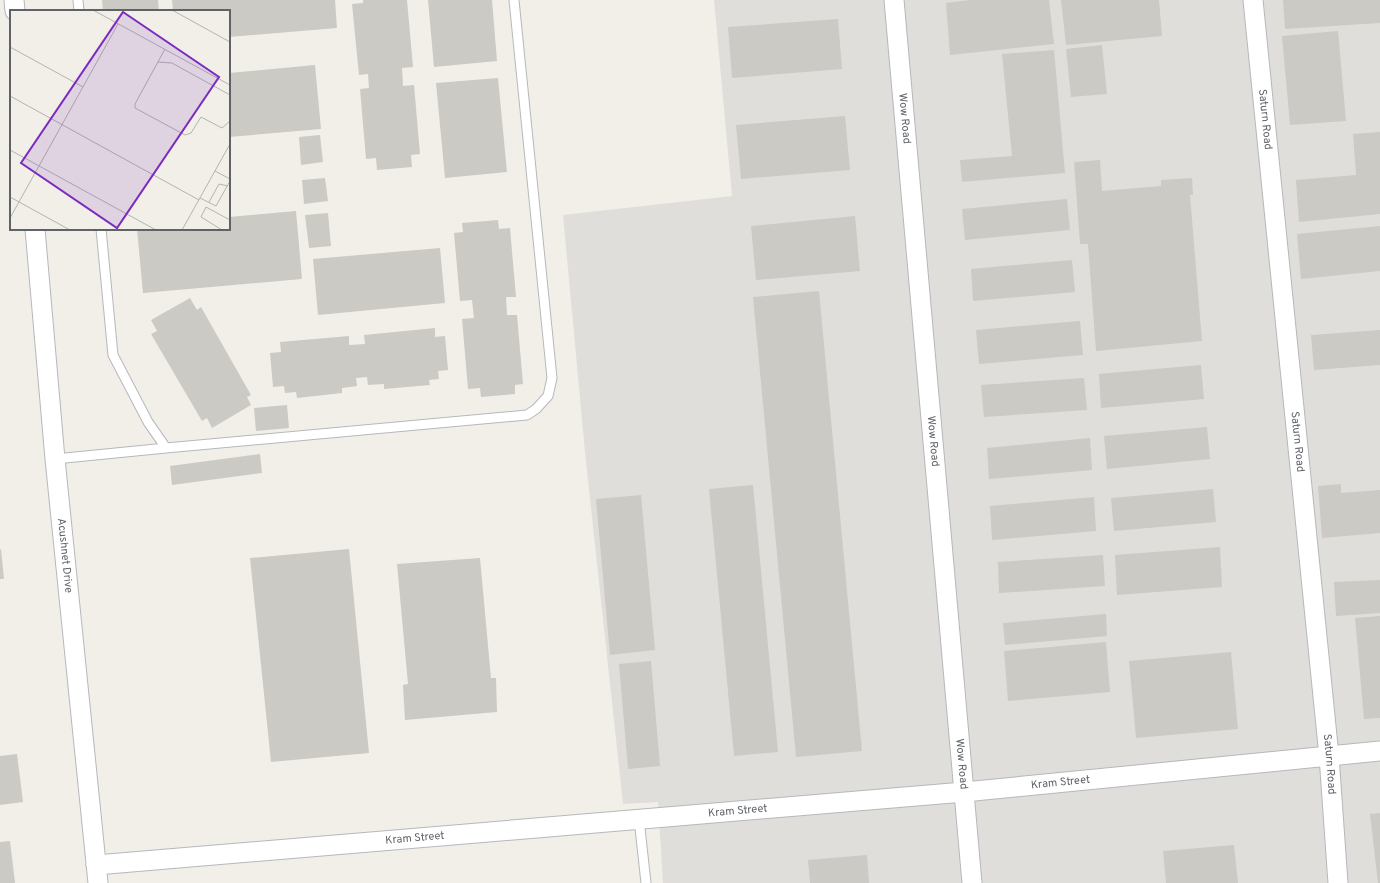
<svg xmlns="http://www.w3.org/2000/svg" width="1380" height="883" font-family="Overpass,sans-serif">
<rect width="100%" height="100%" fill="#f1efe8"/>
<!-- industrial -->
<path fill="#e0deda" d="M714,0H1380V883H663L658,802L623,804L585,452L563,215L732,196Z"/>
<!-- building -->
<path fill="#cccac5" d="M102,0H158L159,11H103Z
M172,0H335L337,28L229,37V11H173Z
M363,0H407L413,67L402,68L403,86L414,85L420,154L411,155L412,167L377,170L376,158L366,159L360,89L369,88L368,74L359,75L352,4L363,3Z
M428,0H492L497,61L434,67Z
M970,0H1049L1054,44L950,55L946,3Z
M1061,0H1159L1162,36L1066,45Z
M1283,0H1380V23L1285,29Z
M838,19L842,69L732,78L728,27Z
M1338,31L1346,121L1290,125L1282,36Z
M1102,45L1107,94L1071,97L1066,49Z
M1054,50L1065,173L962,182L960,160L1012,156L1002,54Z
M315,65L321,129L229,137V73Z
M498,78L507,172L445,178L436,83Z
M845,116L850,170L741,179L736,125Z
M1380,132V214L1299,222L1296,180L1356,175L1353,134Z
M320,135L323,162L301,165L299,137Z
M1100,160L1102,191L1161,186V180L1192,178L1193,195H1190L1202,341L1096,351L1088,244H1080L1074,162Z
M325,178L328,201L304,204L302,180Z
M1067,199L1070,230L965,240L962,209Z
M296,211L302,279L143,293L137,229H229V217Z
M328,213L331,246L309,248L305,215Z
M855,216L860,271L756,280L751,226Z
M498,220L499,229L510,228L516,297H506L507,315H517L523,384L515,385V394L481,397L480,388L468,389L462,319L474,318L472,300L460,301L454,233L463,232L462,223Z
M1380,226V271L1301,279L1297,234Z
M440,248L445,303L318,315L313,259Z
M1072,260L1075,292L973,301L971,269Z
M819,291L862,751L796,757L753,297Z
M190,298L197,310L201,307L251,395L247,397L251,405L212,428L207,418L202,421L151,334L157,331L151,320Z
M1080,321L1083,355L979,364L976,330Z
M435,328V337L445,336L448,370L438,371L439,379L429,380L430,385L384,389V384L368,385L367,377L356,378L357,386L342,388V393L297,398L296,392L285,393L284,386L273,387L270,353L281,352L280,342L349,336V345L365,344L364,335Z
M1380,330V365L1314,370L1311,335Z
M1201,365L1204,399L1101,408L1099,374Z
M1084,378L1087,410L984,417L981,385Z
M287,405L289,428L256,431L254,408Z
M1207,427L1210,459L1107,469L1104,436Z
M1090,438L1092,470L989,479L987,448Z
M260,454L262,473L172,485L170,466Z
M1341,484V493L1380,490V533L1322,538L1318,486Z
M753,485L778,752L734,756L709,489Z
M1213,489L1216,522L1114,531L1111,498Z
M641,495L655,650L610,655L596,499Z
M1094,497L1096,531L992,540L990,506Z
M1220,547L1222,587L1117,595L1115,555Z
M1,549L4,579H0V550Z
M349,549L369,753L271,762L250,558Z
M1103,555L1105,586L999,593L998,562Z
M480,558L491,678H496L497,712L405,720L403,685L408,684L397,564Z
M1380,580V613L1336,616L1334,582Z
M1106,614L1107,636L1005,645L1003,623Z
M1380,616V718L1364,719L1355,618Z
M1106,642L1110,692L1008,701L1004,651Z
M1231,652L1238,729L1136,738L1129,661Z
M651,661L660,766L628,769L619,664Z
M17,754L23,802L0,805V756Z
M1380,813V883H1378L1370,814Z
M10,841L15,883H0V842Z
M1234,845L1238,883H1166L1163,851Z
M867,855L869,883H810L808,860Z"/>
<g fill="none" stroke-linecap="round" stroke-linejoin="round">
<!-- lane casing -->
<g stroke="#b5b8bc" stroke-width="11">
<path id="lane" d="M78,0L79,11
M101,229L113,355L148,422L166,448
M55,459L166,448L527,415L536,409L548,396L552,378L514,0
M639,819L646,883"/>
</g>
<!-- street casing -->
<g stroke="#b5b8bc" stroke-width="21">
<g id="street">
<path d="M14,0L15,11"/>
<path id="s1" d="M894,0L972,883"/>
<path id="s2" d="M1253,0L1329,756L1338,883"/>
<path id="s3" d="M35,229L55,459L98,883"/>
<path id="s4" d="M96,865L964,792L1380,751"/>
</g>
</g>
<!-- lane -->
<use href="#lane" stroke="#fff" stroke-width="9"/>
<!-- street -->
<use href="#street" stroke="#fff" stroke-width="19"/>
</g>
<g text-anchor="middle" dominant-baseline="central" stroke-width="3" stroke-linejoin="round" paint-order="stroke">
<!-- street labels -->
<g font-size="11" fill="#5f6368" stroke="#fff">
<text stroke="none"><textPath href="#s1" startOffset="119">Wow Road</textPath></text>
<text stroke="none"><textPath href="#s2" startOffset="120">Saturn Road</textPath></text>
<text stroke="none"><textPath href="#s2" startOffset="444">Saturn Road</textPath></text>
<text stroke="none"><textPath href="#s1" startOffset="443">Wow Road</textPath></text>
<text stroke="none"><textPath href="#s3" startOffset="328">Acushnet Drive</textPath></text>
<text stroke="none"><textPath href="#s1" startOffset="767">Wow Road</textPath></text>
<text stroke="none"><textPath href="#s2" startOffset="768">Saturn Road</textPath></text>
<text stroke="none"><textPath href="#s4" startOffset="968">Kram Street</textPath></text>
<text stroke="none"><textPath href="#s4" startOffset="644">Kram Street</textPath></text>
<text stroke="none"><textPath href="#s4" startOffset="320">Kram Street</textPath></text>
</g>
</g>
<!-- overview -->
<g transform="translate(10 10)">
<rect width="220" height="220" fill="#f1efe8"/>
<path fill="none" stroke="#b3b3b1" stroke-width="1" d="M83,0L220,75M162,0L220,32M0,37L73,77M155,39L125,94V98L175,125L181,123L191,107L212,118L220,111M148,52L162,53L220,85M0,86L189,190M0,140L146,220M205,161L220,169M0,187L60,220M190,188L206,196L220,171M199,192L209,174L218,176M0,208L108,14M172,220L220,134M212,220L191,207L196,197L220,210"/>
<path fill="#7b2cbf" fill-opacity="0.15" stroke="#7b2cbf" stroke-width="2" d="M113,2L209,67L107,218L11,153Z"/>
<rect width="220" height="220" fill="none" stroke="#5f6368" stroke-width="2"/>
</g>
</svg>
